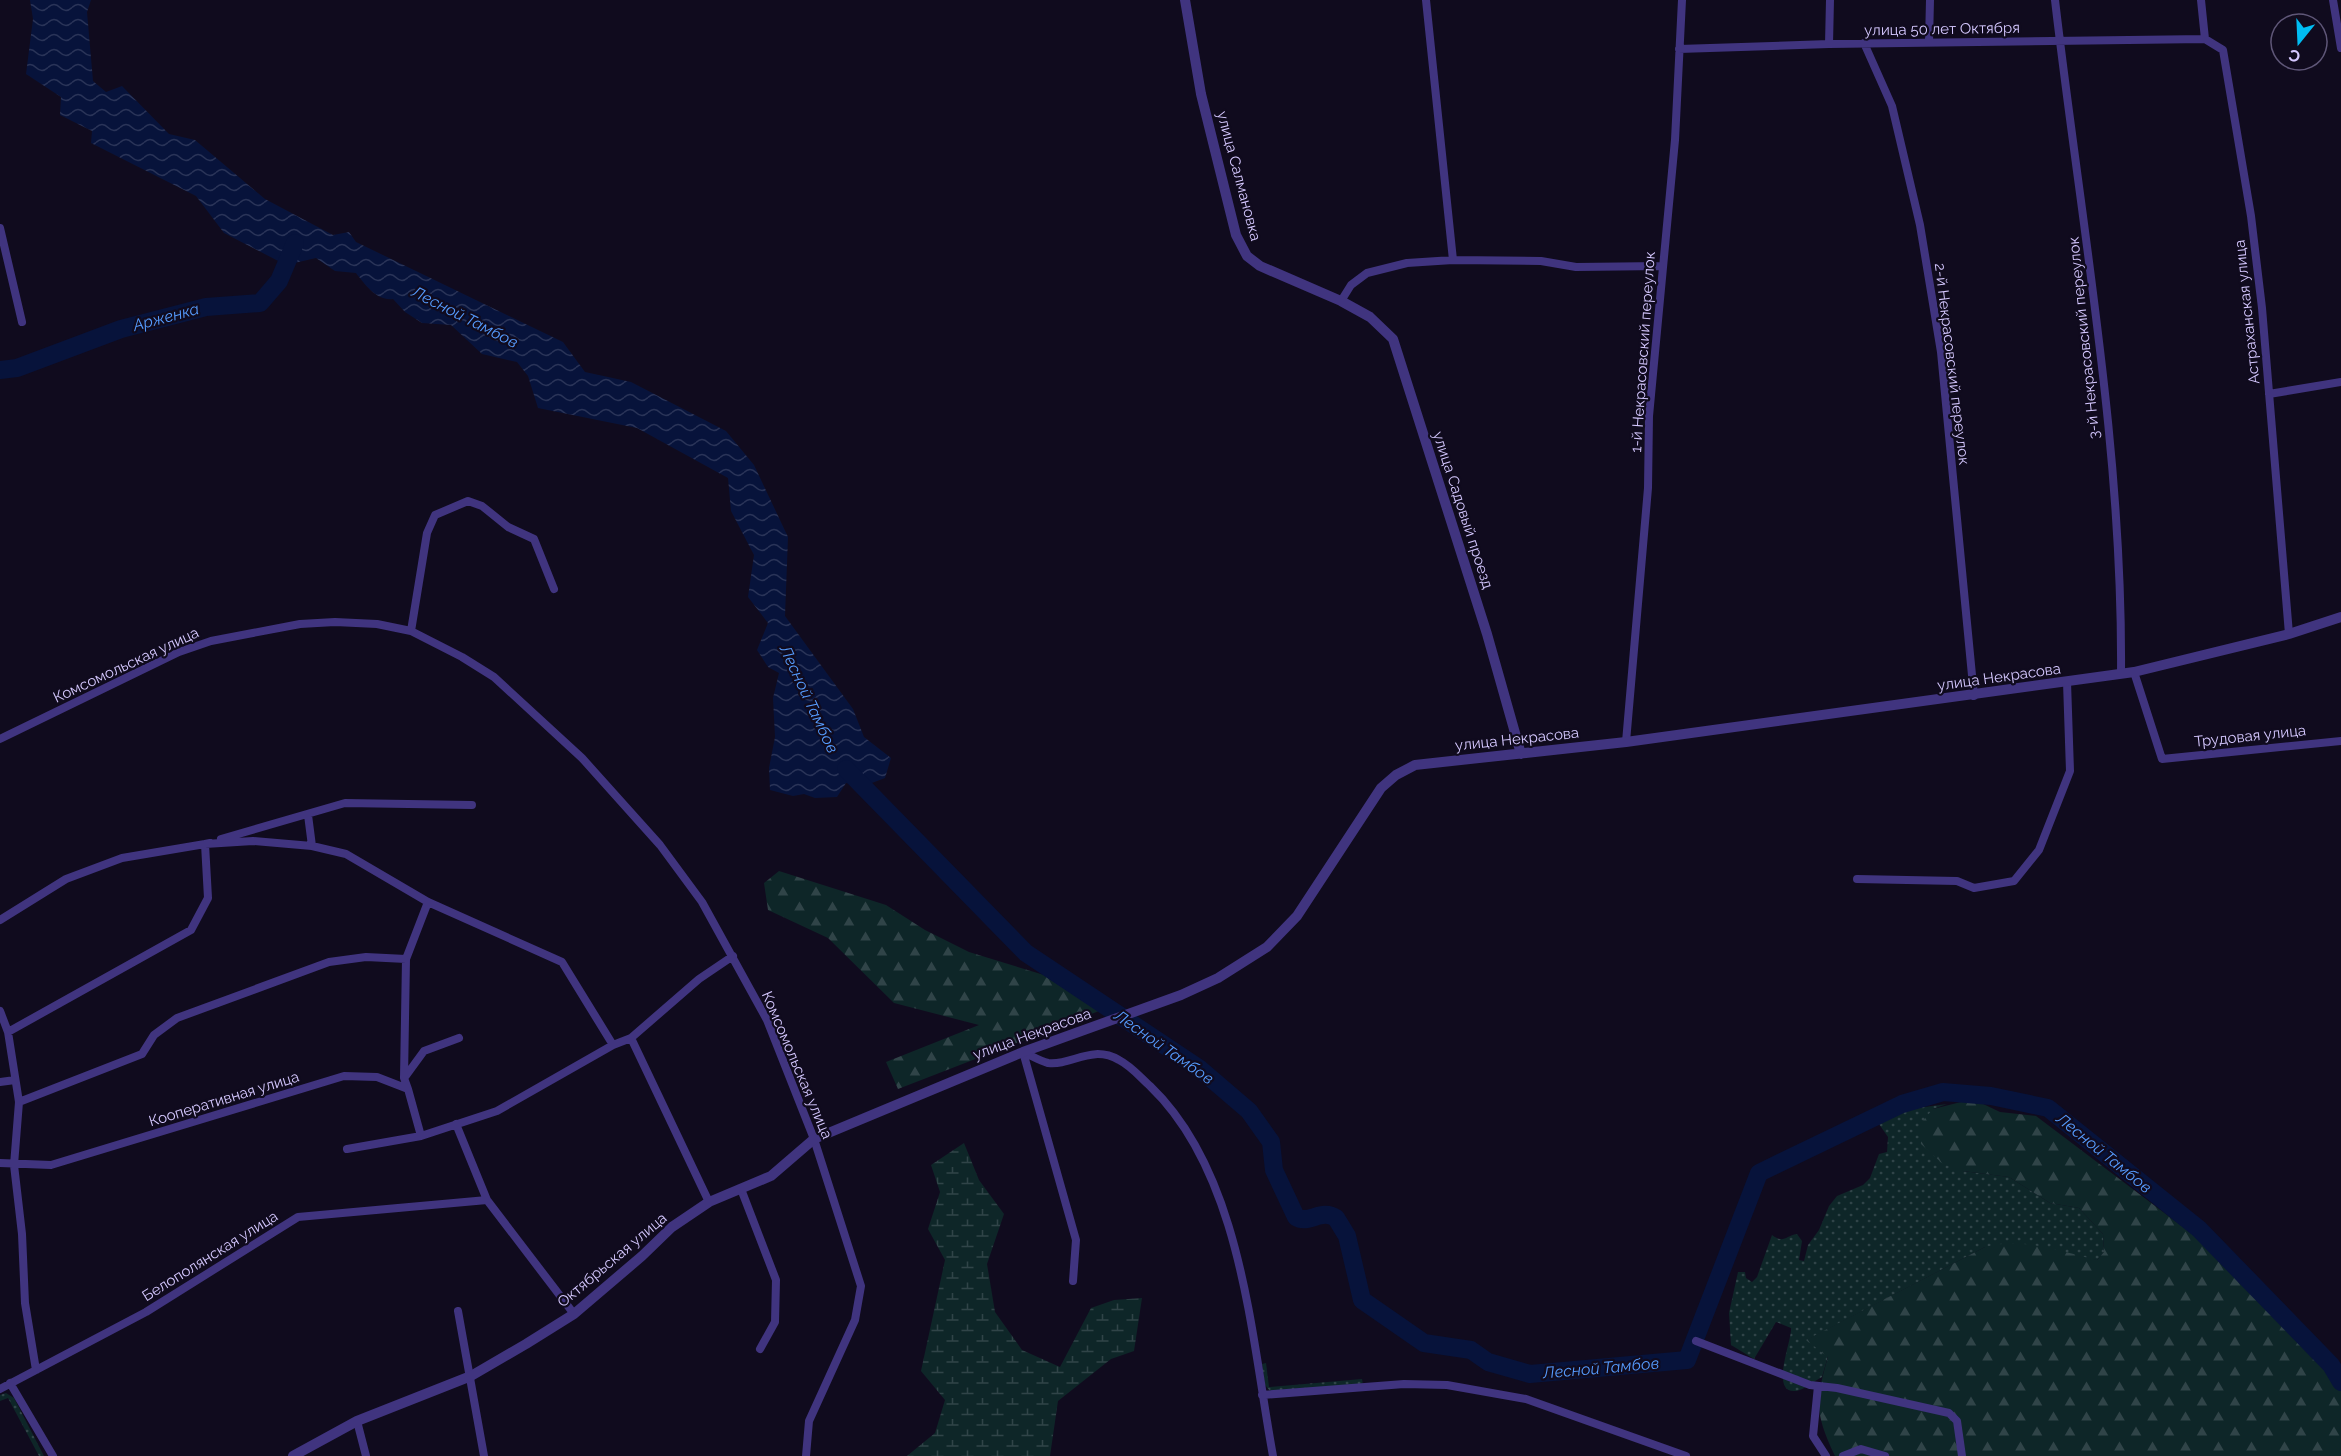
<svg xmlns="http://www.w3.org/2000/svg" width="2341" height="1456" font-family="Raleway,sans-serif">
<defs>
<pattern id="grass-dots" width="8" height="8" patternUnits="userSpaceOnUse" patternTransform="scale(1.5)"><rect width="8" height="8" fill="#0e2628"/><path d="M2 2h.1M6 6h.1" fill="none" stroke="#304448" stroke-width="1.8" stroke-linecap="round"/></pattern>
<pattern id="forest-firs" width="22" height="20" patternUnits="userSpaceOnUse" patternTransform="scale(1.5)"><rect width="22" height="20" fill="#0e2628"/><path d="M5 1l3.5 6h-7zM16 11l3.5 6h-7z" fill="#304448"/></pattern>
<pattern id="wetland-marsh" width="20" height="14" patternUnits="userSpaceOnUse" patternTransform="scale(1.5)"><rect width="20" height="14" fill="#0e2628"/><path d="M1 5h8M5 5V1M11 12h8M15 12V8" fill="none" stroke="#304448"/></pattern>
<pattern id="water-waves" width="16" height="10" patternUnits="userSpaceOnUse" patternTransform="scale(1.5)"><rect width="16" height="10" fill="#07133b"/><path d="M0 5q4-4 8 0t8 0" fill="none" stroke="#2a3458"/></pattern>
</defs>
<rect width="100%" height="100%" fill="#100b1e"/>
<!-- grass -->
<path fill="url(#grass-dots)" d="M1947,1104L1933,1109L1963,1171L2009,1177L2050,1203L2079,1208L2103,1234L2104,1252L2097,1260L1985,1247L1807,1340L1828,1356L1822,1377C1814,1381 1804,1390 1796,1391C1769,1394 1792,1341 1791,1328L1776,1322L1754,1359L1731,1345L1729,1313L1738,1272H1745L1746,1278L1752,1282L1757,1277L1772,1235C1784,1244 1785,1236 1797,1234L1802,1241L1799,1260L1804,1261L1808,1245L1819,1230L1829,1206L1837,1196L1863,1185L1870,1178L1879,1154L1887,1152L1888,1137L1872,1114Z
M1266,1363L1269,1387L1362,1379L1363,1385L1270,1391L1265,1385L1262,1364Z
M6,1393L14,1398L44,1456H39L8,1398L0,1401V1395Z"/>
<!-- forest -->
<path fill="url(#forest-firs)" d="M779,871L886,905L925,930L969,952L1044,975L1099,1011L898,1089L886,1062L979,1025L894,1003L828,938L768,910L764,883Z
M1965,1101L1981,1103L2000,1112L2036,1116L2269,1292L2324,1357L2341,1390V1456H1835C1815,1414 1815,1401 1828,1357L1806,1340L1985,1247C2023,1237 2060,1251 2097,1260L2104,1252L2103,1234L2079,1208L2050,1203L2009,1177L1963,1171L1943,1164L1921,1144L1918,1132L1921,1123L1933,1109Z"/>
<!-- wetland -->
<path fill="url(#wetland-marsh)" d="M964,1143L979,1180L1004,1214L987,1264L995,1312L1022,1350L1060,1367L1091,1308L1114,1300L1142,1298L1134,1351L1111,1359L1058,1401L1050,1456H907L935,1433L945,1400L921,1371L945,1260L928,1229L940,1192L931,1165Z"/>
<!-- water -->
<path fill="url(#water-waves)" d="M30,0H91L87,12L93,81L106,92L122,86L169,134L195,140L265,199L333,235L349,232L356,242L563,342L585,372L631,382L726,431L754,465L788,537L785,616L853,709L864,737L891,758L885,778L864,786L846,783L837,797L815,798L804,794L793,796L770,790L769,768L775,737L773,698L779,673L768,667L757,650L768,623L748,597L754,555L731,511L728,478L637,428L538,408L528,376L517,362L482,354L451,325L422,323L405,312L393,299C377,301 365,285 356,273L335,271L316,258L286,265L224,233L196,196L91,143L92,131L60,115L61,97L26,74L33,19Z"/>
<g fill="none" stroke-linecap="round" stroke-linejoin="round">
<!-- river -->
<path stroke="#07133b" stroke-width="18" d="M0,370L17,368L121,329L206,307L260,303L279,281L295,243
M846,769L1026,953L1200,1069L1249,1111L1271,1142L1274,1170L1296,1217C1309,1225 1321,1208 1336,1218L1347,1236L1362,1300L1424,1343L1471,1350L1488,1362L1530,1374L1687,1360L1759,1173L1902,1104L1943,1092L1991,1096L2048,1108L2199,1229L2331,1365L2341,1382"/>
<!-- minor -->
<path stroke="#40347f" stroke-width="8" d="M1426,0L1453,260
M2055,0C2081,224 2123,448 2121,674
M2201,0L2205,39L2223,50L2251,216L2262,308L2289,634
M2333,0L2341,48
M1929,42L1930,0
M1864,43L1892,106L1920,225L1941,352L1974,696
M1829,44L1830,0
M1679,49L1829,44L2205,39
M0,228L22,322
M1341,301L1351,285L1367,273L1407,263L1453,260L1541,261L1576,267L1662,266
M2269,394L2341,382
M411,631L427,533L435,515L468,501L482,506L508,527L534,539L554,589
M2134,672L2162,759L2341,741
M0,739L179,652L211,641L300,624L335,622L377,624L411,631L462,657L494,677L582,758L660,845L702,902L767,1020L814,1139L861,1286L855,1320L809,1421L806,1456
M1626,742L1648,488L1649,416L1675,140L1682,0
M308,815L312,846
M221,839L345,803L472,805
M1857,879L1957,881L1974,888L2014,881L2039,850L2070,771L2067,682
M0,920L66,879L122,858L205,844L253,841L312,846L346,854L428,902L562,962L613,1045
M0,1011L8,1032L19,1102L14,1165L22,1234L25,1303L36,1370
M8,1032L191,930L208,898L205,844L210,843
M631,1038L709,1202
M1023,1052C1030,1055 1040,1061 1048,1063C1072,1066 1091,1044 1119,1060C1131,1066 1140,1077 1150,1086C1242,1174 1251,1337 1273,1456
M1023,1052L1076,1240L1073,1281
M405,1077L424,1051L459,1038
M0,1082L15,1080
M408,1089L404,1078L406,959L428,902
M19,1102L142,1054L154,1035L177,1018L329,962L366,957L406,959
M456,1124L487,1200L574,1314
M347,1149L421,1136L497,1111L613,1045L631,1038L699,979L733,956
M0,1163L51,1165L344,1076L377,1077L408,1089L421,1136
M741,1189L776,1280L775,1322L760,1349
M458,1311L484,1456
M1696,1341L1810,1385L1837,1388L1949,1413L1957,1421L1962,1456
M10,1383L53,1456
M1818,1386L1813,1436L1826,1456
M0,1389L146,1312L298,1217L487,1200
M1262,1395L1404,1384L1447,1385L1526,1399L1686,1456
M357,1421L366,1456
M1843,1456L1861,1449L1885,1456"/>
<!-- tertiary -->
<path stroke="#40347f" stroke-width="10" d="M1185,0L1201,94L1236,235L1247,256L1260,266L1341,301L1370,317L1393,339L1487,634L1521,754
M293,1456L357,1421L471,1376L526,1344L574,1314L642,1256L672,1227L709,1202L771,1176L814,1139L1023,1052L1181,995L1218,978L1267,947L1297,916L1381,788L1396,775L1415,765L1626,742L2134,672L2289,634L2341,617"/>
</g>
<g text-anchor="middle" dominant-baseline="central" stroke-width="4.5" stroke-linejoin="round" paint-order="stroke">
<!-- street labels -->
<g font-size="15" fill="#d5c8ff" stroke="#100b1e">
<text transform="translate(1942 29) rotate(-1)">улица 50 лет Октября</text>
<text transform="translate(1239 176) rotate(75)">улица Салмановка</text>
<text transform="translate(2247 312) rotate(-96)">Астраханская улица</text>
<text transform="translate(2084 338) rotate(-96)">3-й Некрасовский переулок</text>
<text transform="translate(1643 352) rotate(-86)">1-й Некрасовский переулок</text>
<text transform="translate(1952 364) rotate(83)">2-й Некрасовский переулок</text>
<text transform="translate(1463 510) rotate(72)">улица Садовый проезд</text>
<text transform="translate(126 665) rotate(-25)">Комсомольская улица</text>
<text transform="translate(1999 677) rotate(-8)">улица Некрасова</text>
<text transform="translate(2250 736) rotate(-6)">Трудовая улица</text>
<text transform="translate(1517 739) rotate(-6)">улица Некрасова</text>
<text transform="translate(1032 1034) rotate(-20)">улица Некрасова</text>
<text transform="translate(797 1065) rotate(67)">Комсомольская улица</text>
<text transform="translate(224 1099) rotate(-17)">Кооперативная улица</text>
<text transform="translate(210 1256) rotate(-32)">Белополянская улица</text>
<text transform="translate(612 1260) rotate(-40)">Октябрьская улица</text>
</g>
<!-- water labels -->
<g font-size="16" font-style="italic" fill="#569cff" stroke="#100b1e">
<text transform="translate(166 317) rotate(-15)">Арженка</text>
<text transform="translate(465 317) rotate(27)">Лесной Тамбов</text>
<text transform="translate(809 699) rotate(65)">Лесной Тамбов</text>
<text transform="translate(1164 1047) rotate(35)">Лесной Тамбов</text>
<text transform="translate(2104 1153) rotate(39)">Лесной Тамбов</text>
<text transform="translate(1601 1368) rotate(-5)">Лесной Тамбов</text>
</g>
</g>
<!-- north arrow -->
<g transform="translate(2299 42) rotate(198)"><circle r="28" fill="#100b1e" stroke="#5f5778" stroke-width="1.5"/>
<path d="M0-4.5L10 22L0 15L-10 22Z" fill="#00bdf3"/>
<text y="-9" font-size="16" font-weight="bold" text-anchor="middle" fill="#d5c8ff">С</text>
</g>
</svg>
